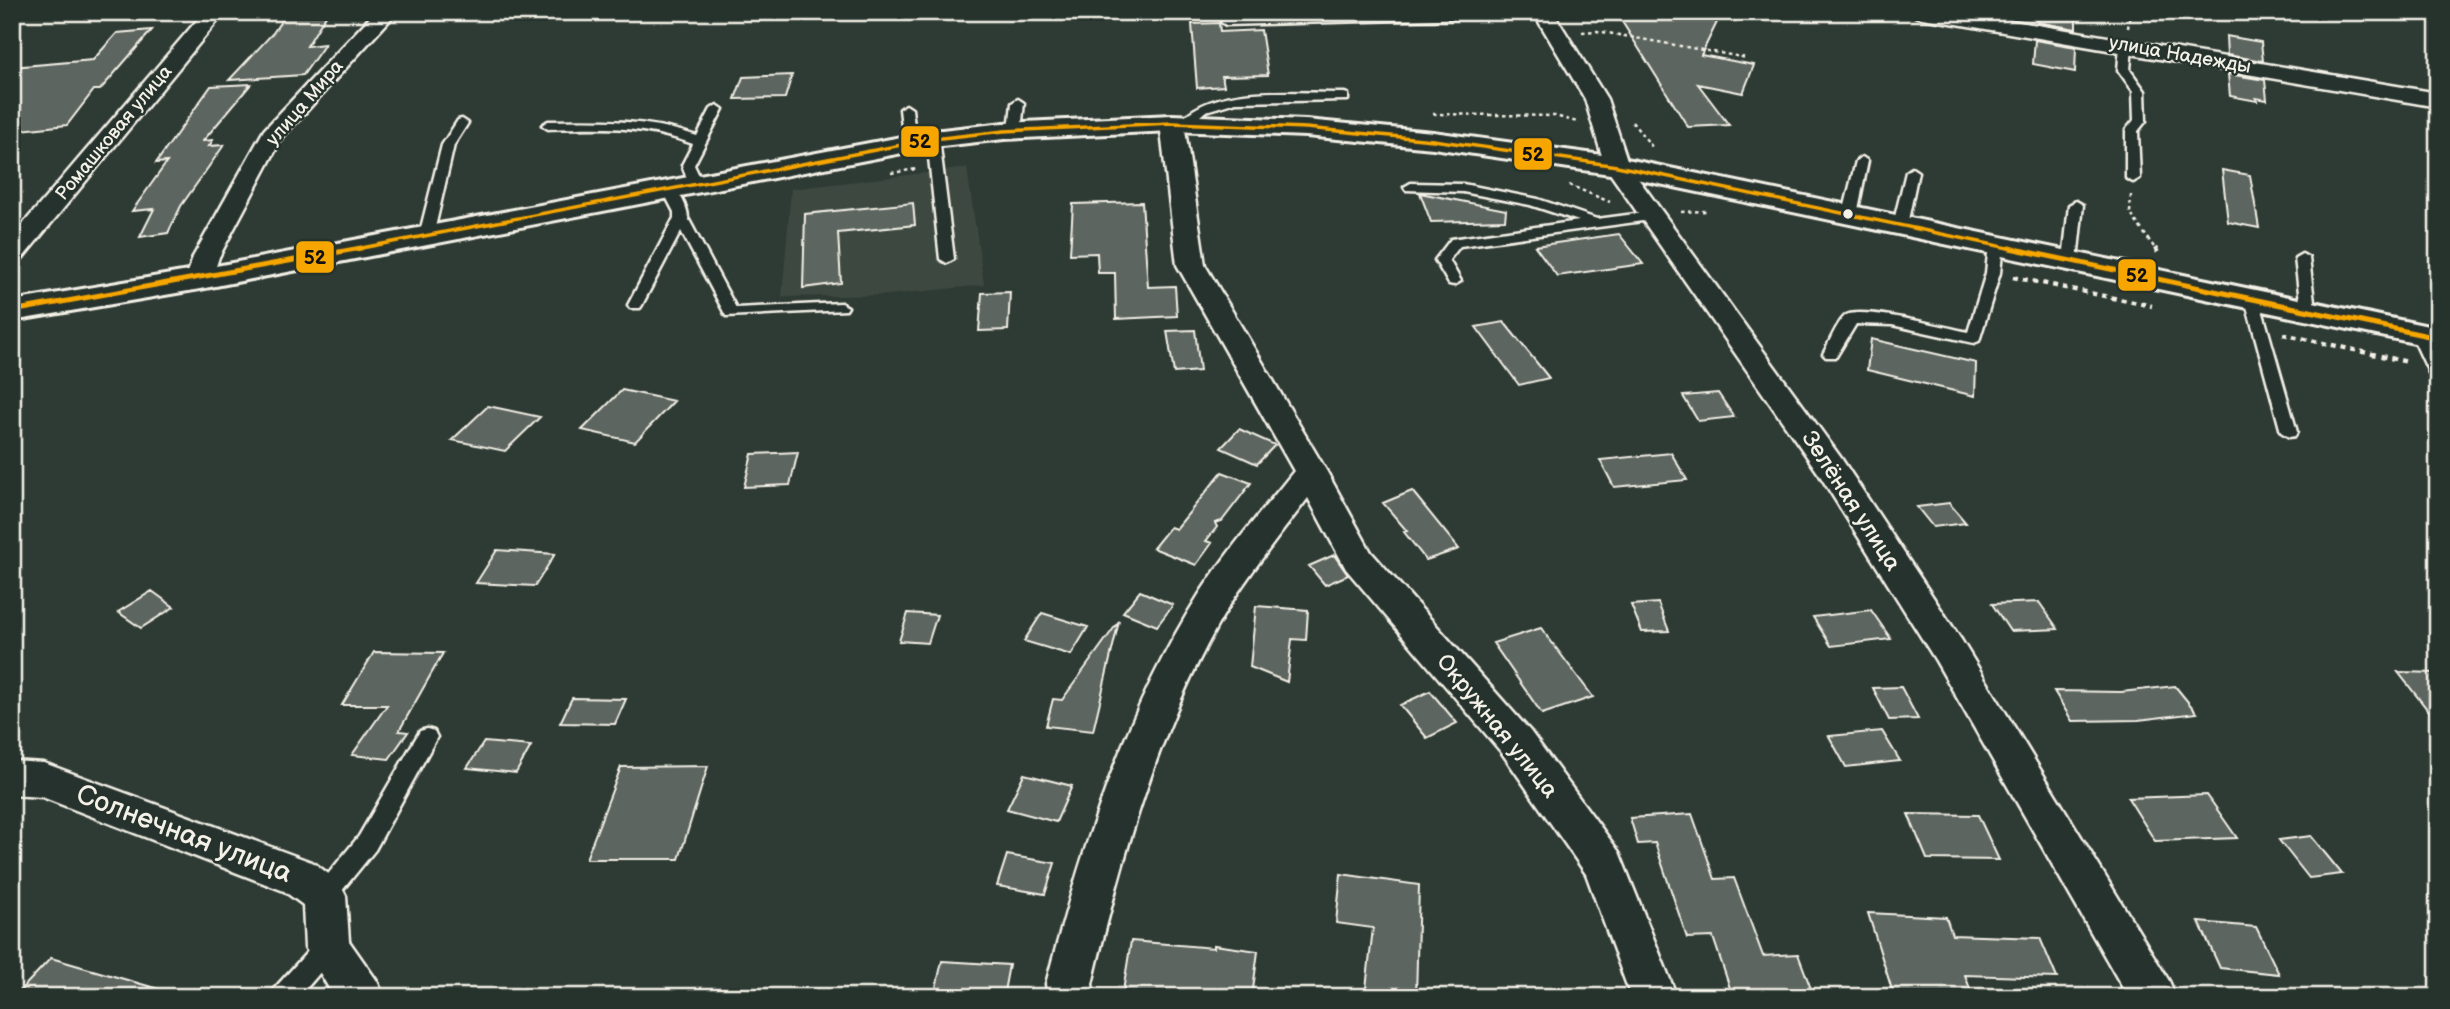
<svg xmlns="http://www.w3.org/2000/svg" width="2450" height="1009" font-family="'Balsamiq Sans',sans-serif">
<rect width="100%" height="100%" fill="#2e3b34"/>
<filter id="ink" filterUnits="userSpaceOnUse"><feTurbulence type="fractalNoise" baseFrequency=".0143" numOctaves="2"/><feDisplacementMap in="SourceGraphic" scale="14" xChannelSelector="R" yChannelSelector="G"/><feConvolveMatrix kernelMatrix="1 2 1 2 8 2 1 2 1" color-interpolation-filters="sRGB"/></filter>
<g filter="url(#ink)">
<!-- built -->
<path fill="#3c4841" d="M967,168L984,285L888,295L782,297L791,189Z"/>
<!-- building -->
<path fill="#5c655e" stroke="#f4f1e8" stroke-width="2" d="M287,12H328L307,46L325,44L303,75L229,80L273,33Z
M1616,12H1722L1701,55L1754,65L1743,93L1698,84L1729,125L1688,127Z
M2038,12H2076V29L2037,22Z
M1219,23L1220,32L1261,30L1268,75L1222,76L1224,86L1197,88L1192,24Z
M152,30L100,90H94L67,125L12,131V67L93,60L117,33Z
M2226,36L2261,42L2263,61L2227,55Z
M2035,40L2076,47L2075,72L2033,64Z
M2228,74L2265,80L2267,100L2256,98L2257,101L2230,96Z
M792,75L785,98L735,99L743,77Z
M251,84L203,141L213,140L209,146L224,145L181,206L168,233L140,237L154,209L132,211L167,162L156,163L211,86Z
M2222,170L2250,175L2259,228L2228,222Z
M1420,193L1506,210L1505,220L1431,222Z
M1142,202L1148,287L1175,286L1177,316L1116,319L1115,273H1098L1097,253L1070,254L1073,204Z
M913,203L915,225L838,233L841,283L803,288L805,214Z
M1619,234L1643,264L1557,276L1535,246Z
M1010,292L1008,330L979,331L982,293Z
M1504,322L1549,378L1519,385L1476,327Z
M1195,330L1200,371L1174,373L1167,331Z
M1871,339L1976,363L1975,396L1867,370Z
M622,390L674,401L635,442L582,430Z
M1718,393L1734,417L1698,421L1683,396Z
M488,406L540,417L505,451L452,440Z
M1239,429L1275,445L1257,464L1221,448Z
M798,452L790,485L744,487L752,454Z
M1671,453L1687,480L1614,487L1600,460Z
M1222,472L1251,483L1222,521L1215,523L1217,527L1206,541L1212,543L1196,565L1153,548L1170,527L1176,529Z
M1412,491L1459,549L1426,560L1404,532L1407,531L1383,503Z
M1949,503L1966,523L1933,527L1917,507Z
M497,550L555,554L535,586L476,583Z
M1334,555L1348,575L1325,585L1309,566Z
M152,591L174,607L141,628L118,612Z
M1140,591L1173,605L1157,626L1123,612Z
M2039,602L2058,629L2010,631L1992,604Z
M1658,603L1669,631L1642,632L1631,605Z
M1256,606L1308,610L1306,640L1292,639L1287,682L1250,667Z
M1871,610L1891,639L1831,646L1813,617Z
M908,613L937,615L928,643L899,641Z
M1042,613L1088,627L1071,655L1024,641Z
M1119,621L1093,731L1046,726L1053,699L1062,700Z
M1541,628L1593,697L1542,714L1493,643Z
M374,652L443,653L399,731L408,732L389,759L352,755L387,705H342Z
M2398,672L2438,673V723Z
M2175,686L2197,713L2138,720L2072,721L2054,691L2121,692Z
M1901,687L1918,719L1889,720L1873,688Z
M1430,691L1457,723L1427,738L1400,705Z
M572,698L626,699L615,724L560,723Z
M1882,731L1900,761L1846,767L1829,736Z
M484,742L531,746L516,773L467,768Z
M708,766L679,859H586L621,767Z
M1024,774L1072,786L1056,822L1007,809Z
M2207,795L2237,838L2155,841L2128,798Z
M1692,814L1715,879L1734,878L1763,956L1798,954L1814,997H1733L1713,937L1687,938L1655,843L1638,844L1630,818Z
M1908,814L1978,815L1999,860L1927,859Z
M2311,836L2342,874L2309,878L2279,840Z
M1007,855L1055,863L1045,894L997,886Z
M1341,874L1419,885L1416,997H1365L1373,928L1336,923Z
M1868,913L1946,917L1952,935L2040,938L2057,978L1965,975L1973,997L1893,993Z
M2199,922L2256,927L2279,974L2220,968Z
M1131,941L1214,948V945L1258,951L1252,997H1182L1123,991Z
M51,958L162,990L161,997H14Z
M942,961L1009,965L1003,997H934Z"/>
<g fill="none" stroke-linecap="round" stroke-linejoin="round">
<!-- lane casing -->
<g stroke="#f4f1e8" stroke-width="5">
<path id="lane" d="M1454,12L1548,13L1543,16L1226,25L1221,22L1226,19Z
M2126,43L2132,46L2130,70L2145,91L2146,121L2138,131L2140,178L2133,182L2126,178V130L2134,120L2133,91L2118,70L2120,46Z
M1344,93L1348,94V100L1236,102L1206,111L1188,126H1180L1178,123C1214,82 1294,94 1344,93Z
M1018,99L1024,103L1021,130L1015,134L1009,130L1012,103Z
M717,105L723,109L694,165L703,184L696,188L689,184L682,165L693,144C642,125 601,127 548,129L542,125L548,121C600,120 647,119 697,136L711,109Z
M906,105L912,109L916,143L910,147L904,143L900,109Z
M462,119L468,123L454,145L433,236L431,239H421L419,236L442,145L458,120Z
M933,135L939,139L954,259L947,263L940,259L927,139Z
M1862,157L1868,161L1857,214L1850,218L1843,214L1856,161Z
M1912,168L1918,172L1907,225L1900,229L1893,225L1906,172Z
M1411,183L1463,184L1538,199L1597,219L1650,212L1657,216L1650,220L1460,246L1449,260L1461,281L1454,285L1449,284L1435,260L1451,239L1579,221L1530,205L1463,192L1406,190L1404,187Z
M669,185C679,189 688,208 688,218L736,308L841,303L848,307L846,310L726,316L681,231L642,305L640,308H630L628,305L674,218V212L662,189Z
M2076,201L2083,205L2077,260L2070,264L2063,260L2069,205Z
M1996,240L2003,244L2000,273L1979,341L1974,343L1892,325L1856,324L1836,357H1826L1823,354C1829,344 1836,324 1845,316C1859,305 1948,328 1968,332L1986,273L1989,244Z
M2302,254L2309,258L2315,310L2308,314L2301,310L2295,258Z
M2252,295L2259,299L2297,432L2295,436L2289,437L2281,432L2245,299Z
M2419,329C2437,334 2438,365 2438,380L2430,375L2411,334Z
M427,729L434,731L437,737L375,850L332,903L324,906L316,903L313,896L316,889L359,836L420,731Z
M327,936L335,939L339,947L335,955L299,997H271L274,989L319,939Z"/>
</g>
<!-- street casing -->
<g stroke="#f4f1e8" stroke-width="5">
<path id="street" d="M204,12H225L21,260L12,262V237Z
M375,12H397L282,138L219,257L210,285L200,287L190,285L186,279L193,257L264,130Z
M1533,12H1553L1607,99L1629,166L1841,458L1962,641L2169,981L2176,997H2128L1936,661L1819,474L1605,166L1585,99Z
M1912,12H1960L2438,93V107L1922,18L1915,16Z
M1172,116L1180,118L1184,123L1205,265L1327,472L1371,552L1530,731L1619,852L1677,997H1631L1586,874L1502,753L1346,569L1308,498C1276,540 1242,582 1216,628C1155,739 1121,862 1092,984L1094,997H1048L1046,984C1082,849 1124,712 1200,593C1228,550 1262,511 1294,471L1177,265L1160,123L1164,118Z
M12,761L44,763L314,863L339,882L346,896L349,941L377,981L384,997H334L305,947L303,905L284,891L42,797L12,795Z"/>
</g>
<!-- secondary casing -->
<g stroke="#f4f1e8" stroke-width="6">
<path id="secondary" d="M1172,115L1306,120L1433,132L1617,157L2438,328V348L1617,175L1433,148L1306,136L1172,131L1004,139L933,147L200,289L12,321V301L200,269L933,131L1004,123Z"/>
</g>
<!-- path-far1 -->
<path stroke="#f4f1e8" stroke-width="2.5" stroke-dasharray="3.5 3.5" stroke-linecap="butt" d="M2128,28L2130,12
M1582,32L1597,31L1747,58
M1433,114L1555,116L1577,122
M1632,122L1653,148
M891,173L917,169
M1569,185L1610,202
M2131,195L2130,213L2156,250
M1681,212L1707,211"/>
<!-- path -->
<path stroke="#f4f1e8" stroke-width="4.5" stroke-dasharray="5 5" stroke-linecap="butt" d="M2155,248L2159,254
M2013,277L2152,306
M2283,334L2408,362"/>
<!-- lane -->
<use href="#lane" fill="#26332d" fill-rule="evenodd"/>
<!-- street -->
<use href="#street" fill="#26332d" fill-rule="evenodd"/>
<!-- secondary -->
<use href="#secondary" fill="#26332d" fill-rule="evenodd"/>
<!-- bus-1-far1 casing -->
<g stroke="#26332d" stroke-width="7">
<path id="bus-1-far1" d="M351,250L933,139L1004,131L1172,123L1306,128L1433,140L1617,166L2018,250"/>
</g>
<!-- bus-1 casing -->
<g stroke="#26332d" stroke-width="10">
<path id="bus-1" d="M2010,248L2438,338
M12,311L361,248"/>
</g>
<!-- bus-1-far1 -->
<use href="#bus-1-far1" stroke="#f7a600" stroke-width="3.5"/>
<!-- bus-1 -->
<use href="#bus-1" stroke="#f7a600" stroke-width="5"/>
</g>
</g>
<!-- markers -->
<circle fill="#f4f1e8" stroke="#26332d" stroke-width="2.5" cx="1848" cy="214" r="6"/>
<g text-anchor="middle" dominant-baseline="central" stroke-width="5" stroke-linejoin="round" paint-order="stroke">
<!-- far-street labels -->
<g font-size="19" fill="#f4f1e8" stroke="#26332d">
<text transform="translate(2180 55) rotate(10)">улица Надежды</text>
<text transform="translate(305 103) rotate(-49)">улица Мира</text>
<text transform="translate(114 133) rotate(-50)">Ромашковая улица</text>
</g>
<!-- street labels -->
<g font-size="23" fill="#f4f1e8" stroke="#26332d">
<text transform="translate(1851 501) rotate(57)">Зелёная улица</text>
<text transform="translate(1497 726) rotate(51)">Окружная улица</text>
</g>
<!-- near-street labels -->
<g font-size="28" fill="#f4f1e8" stroke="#26332d">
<text transform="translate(184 834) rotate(21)">Солнечная улица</text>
</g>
</g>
<g stroke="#26332d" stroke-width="2.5">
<rect x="900" y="125" width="40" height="33" rx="7" fill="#f7a600"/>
<rect x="1513" y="137" width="40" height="34" rx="7" fill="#f7a600"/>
<rect x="295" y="240" width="40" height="34" rx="7" fill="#f7a600"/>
<rect x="2117" y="258" width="40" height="34" rx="7" fill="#f7a600"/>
</g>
<g font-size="19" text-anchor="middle" font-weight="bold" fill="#111">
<text x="920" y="148">52</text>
<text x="1533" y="161">52</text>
<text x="315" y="264">52</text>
<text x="2137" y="282">52</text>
</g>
<!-- margin -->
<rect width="2450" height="1009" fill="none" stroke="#26332d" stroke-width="42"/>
<rect x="21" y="21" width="2408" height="967" fill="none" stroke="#f4f1e8" stroke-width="2.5" filter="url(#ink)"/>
</svg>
